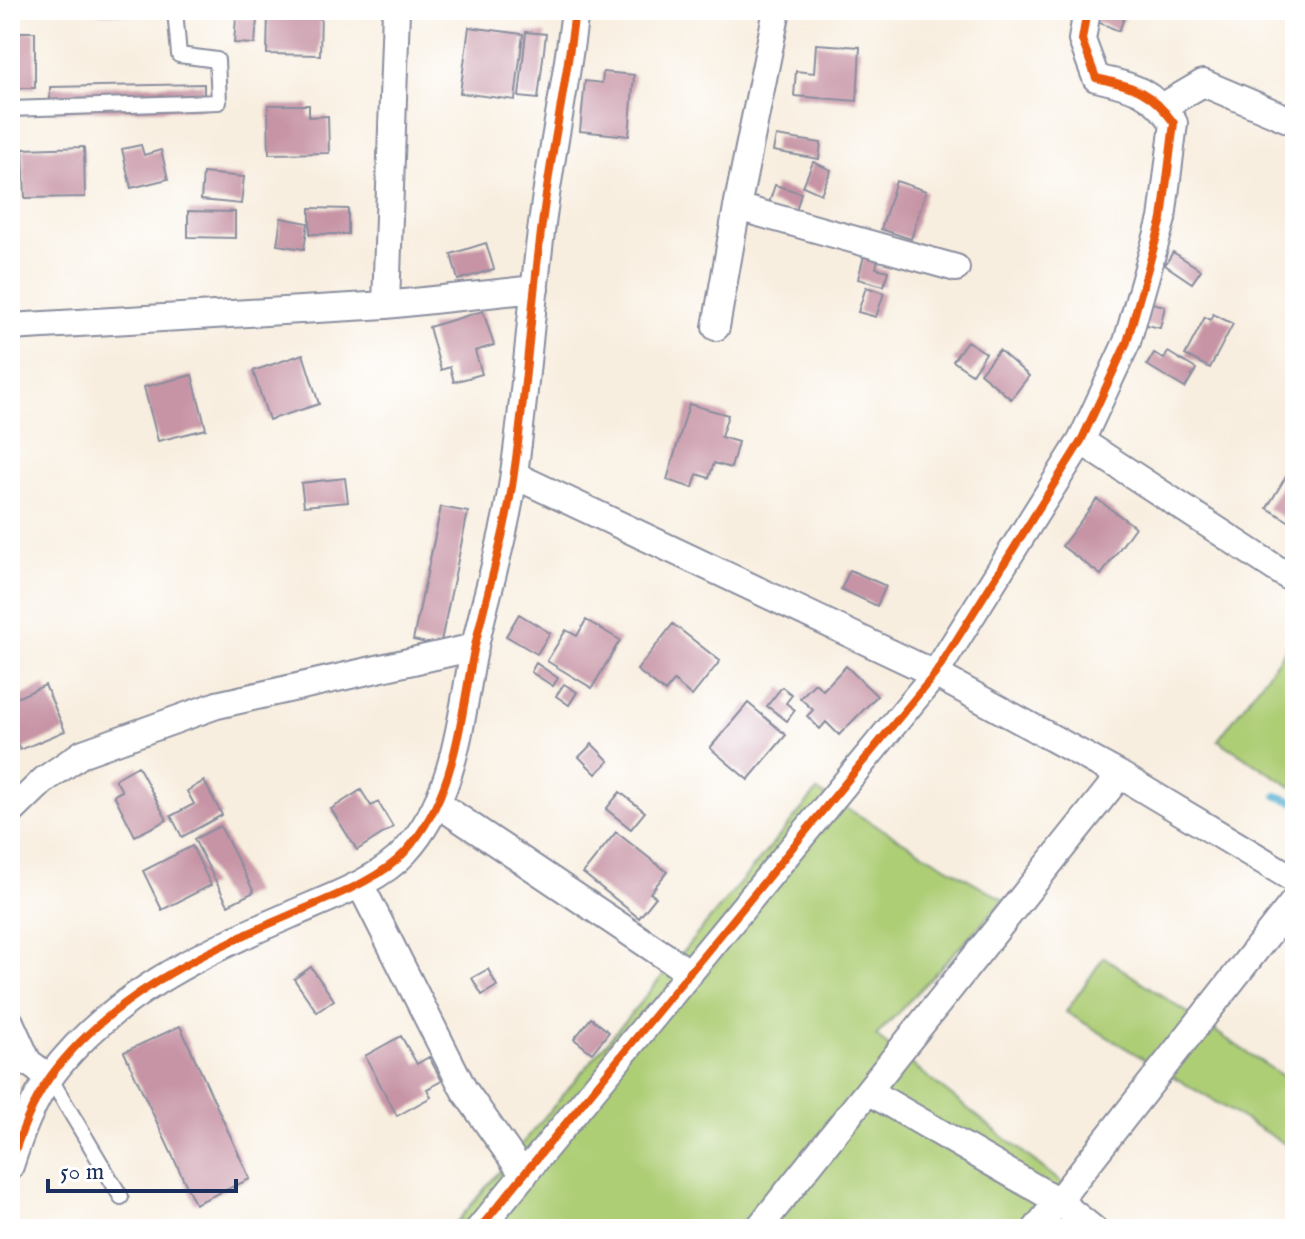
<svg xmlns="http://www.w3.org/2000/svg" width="1305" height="1239" font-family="'IM FELL English',serif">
<rect width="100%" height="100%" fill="#fff"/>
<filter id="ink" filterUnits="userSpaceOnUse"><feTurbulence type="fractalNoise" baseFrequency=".0125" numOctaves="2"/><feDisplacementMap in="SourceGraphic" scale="16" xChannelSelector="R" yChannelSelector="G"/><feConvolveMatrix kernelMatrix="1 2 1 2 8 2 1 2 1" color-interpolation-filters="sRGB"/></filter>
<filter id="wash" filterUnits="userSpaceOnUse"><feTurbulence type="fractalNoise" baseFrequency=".006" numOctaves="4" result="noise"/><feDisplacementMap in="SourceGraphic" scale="32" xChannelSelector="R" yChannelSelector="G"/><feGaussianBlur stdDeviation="1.8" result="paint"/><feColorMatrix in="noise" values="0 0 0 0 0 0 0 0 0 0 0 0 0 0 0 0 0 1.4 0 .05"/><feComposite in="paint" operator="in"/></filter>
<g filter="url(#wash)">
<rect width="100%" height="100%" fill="#f8eedf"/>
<!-- green -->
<path fill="#aece76" stroke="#647e6a" stroke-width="2" d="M1295,637V789L1218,740Z
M817,791L1004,900L876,1036L1120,1229H451Z
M1104,957L1287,1079L1295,1070V1150L1066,1012Z"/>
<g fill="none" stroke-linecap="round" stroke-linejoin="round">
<!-- stream -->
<path stroke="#52aed0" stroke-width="8" d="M1277,796L1295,802"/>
</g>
<g id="blocks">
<!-- building -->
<path fill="#c794a5" d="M93,10H140V15L93,13Z
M268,10H321L320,55L267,54Z
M1098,10L1127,11L1119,31L1093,20Z
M236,18L257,19L255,44L234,43Z
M469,27L523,34L515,100L460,93Z
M10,32H35V88H10Z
M526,32L546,34L538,99L519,97Z
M816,44L860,47L857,101L794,96L796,71L814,73Z
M603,72L634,75L629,136L580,131L585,81L602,83Z
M204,84V109L50,112V87Z
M268,105H309V117L328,116L329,153L269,154Z
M776,136L821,143L819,159L773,151Z
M141,145L144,155L161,150L168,179L131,188L122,149Z
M84,147L85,197L25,198L23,149Z
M813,162L831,170L821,194L803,186Z
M203,173L244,177L241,204L201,200Z
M896,181L926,191L911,239L881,229Z
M775,185L801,193L796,211L769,203Z
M310,208L348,209V234H310Z
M188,211L235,212V238L188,237Z
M281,218L308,223L304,249L277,245Z
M486,243L494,269L458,280L451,254Z
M865,252L879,255L876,268L888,271L884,286L858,279Z
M1173,252L1201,270L1192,283L1165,265Z
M866,287L884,293L876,317L858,312Z
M1147,302L1165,306L1160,328L1142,324Z
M483,311L494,345L475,351L482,374L454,382L450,367L441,370L429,327Z
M1213,314L1233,324L1210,368L1185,355L1205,317L1210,320Z
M967,341L986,353L972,374L953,361Z
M999,350L1029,376L1011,399L980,373Z
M1168,352L1196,369L1185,388L1147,365L1154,353L1164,359Z
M303,354L319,404L269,420L253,371Z
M192,375L206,429L158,441L144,387Z
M689,404L728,415L721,437L738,442L731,468L714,463L709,478L697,474L693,488L667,480Z
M1291,468L1295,470V525L1267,508Z
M345,478L348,502L304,506L301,483Z
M1097,499L1135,527L1101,575L1062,546Z
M441,507L468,512L440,646L413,640Z
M850,570L886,586L877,606L841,589Z
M519,614L550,633L537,654L506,636Z
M586,620L620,640L592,688L547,661L566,630L577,636Z
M673,624L720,661L692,696L674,681L665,692L637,670Z
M536,663L558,678L553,686L531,672Z
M846,666L877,696L839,735L826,722L820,729L807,716L813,710L800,698L815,683L823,690Z
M564,684L577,692L569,705L556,696Z
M45,685L65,731L20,750L10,727V701Z
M782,687L792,695L786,703L795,710L787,721L767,706Z
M748,703L786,735L748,780L710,748Z
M592,744L609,761L596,774L579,757Z
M138,766L167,820L135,836L114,795L122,791L115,779Z
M204,781L222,815L182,837L171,816L194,804L187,791Z
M361,790L371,806L378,802L393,827L357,850L331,809Z
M620,792L645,812L631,829L606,809Z
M220,826L254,892L228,905L194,839Z
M616,832L667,872L650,893L656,897L639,918L583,873Z
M192,846L211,885L162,910L143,871Z
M311,967L334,1000L317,1012L294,979Z
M488,969L497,986L482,995L472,978Z
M591,1018L609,1032L592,1053L574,1039Z
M180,1026L250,1179L195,1204L124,1052Z
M401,1036L417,1064L429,1057L442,1081L427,1089L431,1097L397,1116L365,1056Z"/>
</g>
</g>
<g filter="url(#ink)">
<use href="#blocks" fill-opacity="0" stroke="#8a8e9e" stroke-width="2"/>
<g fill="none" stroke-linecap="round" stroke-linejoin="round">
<!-- lane casing -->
<g stroke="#8a8e9e" stroke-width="18">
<path id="lane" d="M10,109L219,102L217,60L179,55L175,10
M50,1078L121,1197"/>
</g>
<!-- street casing -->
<g stroke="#8a8e9e" stroke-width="30">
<path id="street" d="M1162,107L1203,83L1295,122
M737,207L956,268
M386,305L396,10
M10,327L386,305L535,289
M716,327L737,207L777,10
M1081,441L1295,581
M514,475L935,674L1120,775L1295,880
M438,804L690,973
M10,813L44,780L83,753L217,705L475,647
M360,884L464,1090L524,1175
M10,1022L28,1062L50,1078
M868,1091L1058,1201L1093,1229
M10,1166C20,1135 31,1104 50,1077C108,998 202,952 290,915C326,899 379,881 405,852C456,796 460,720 474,650C487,591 506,533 514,473C526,391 531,307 542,224C551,152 567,82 575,10
M479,1229L935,674L1081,441L1127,342L1162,219L1174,123C1150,90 1134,87 1096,78L1082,40L1087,10
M758,1229L1120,775
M1036,1229L1295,900"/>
</g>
<!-- lane -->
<use href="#lane" stroke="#fff" stroke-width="14"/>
<!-- street -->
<use href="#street" stroke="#fff" stroke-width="26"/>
<!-- cycleway casing -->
<g stroke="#fff" stroke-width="13">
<path id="cycleway" d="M10,1166C20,1135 31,1104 50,1077C108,998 202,952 290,915C326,899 379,881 405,852C456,796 460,720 474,650C487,591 506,533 514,473C526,391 531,307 542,224C551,152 567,82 575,10
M479,1229L935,674L1081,441L1127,342L1162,219L1174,123C1150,90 1134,87 1096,78L1082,40L1087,10"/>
</g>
<!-- cycleway -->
<use href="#cycleway" stroke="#e8590c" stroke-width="8"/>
</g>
</g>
<!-- margin -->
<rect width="1305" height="1239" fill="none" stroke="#fff" stroke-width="40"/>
<!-- scale -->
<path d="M48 1179v12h188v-12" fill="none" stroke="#1b2f5e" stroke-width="4"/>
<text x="60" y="1179" font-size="24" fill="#1b2f5e" stroke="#ffffff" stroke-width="6" paint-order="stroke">50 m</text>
</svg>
